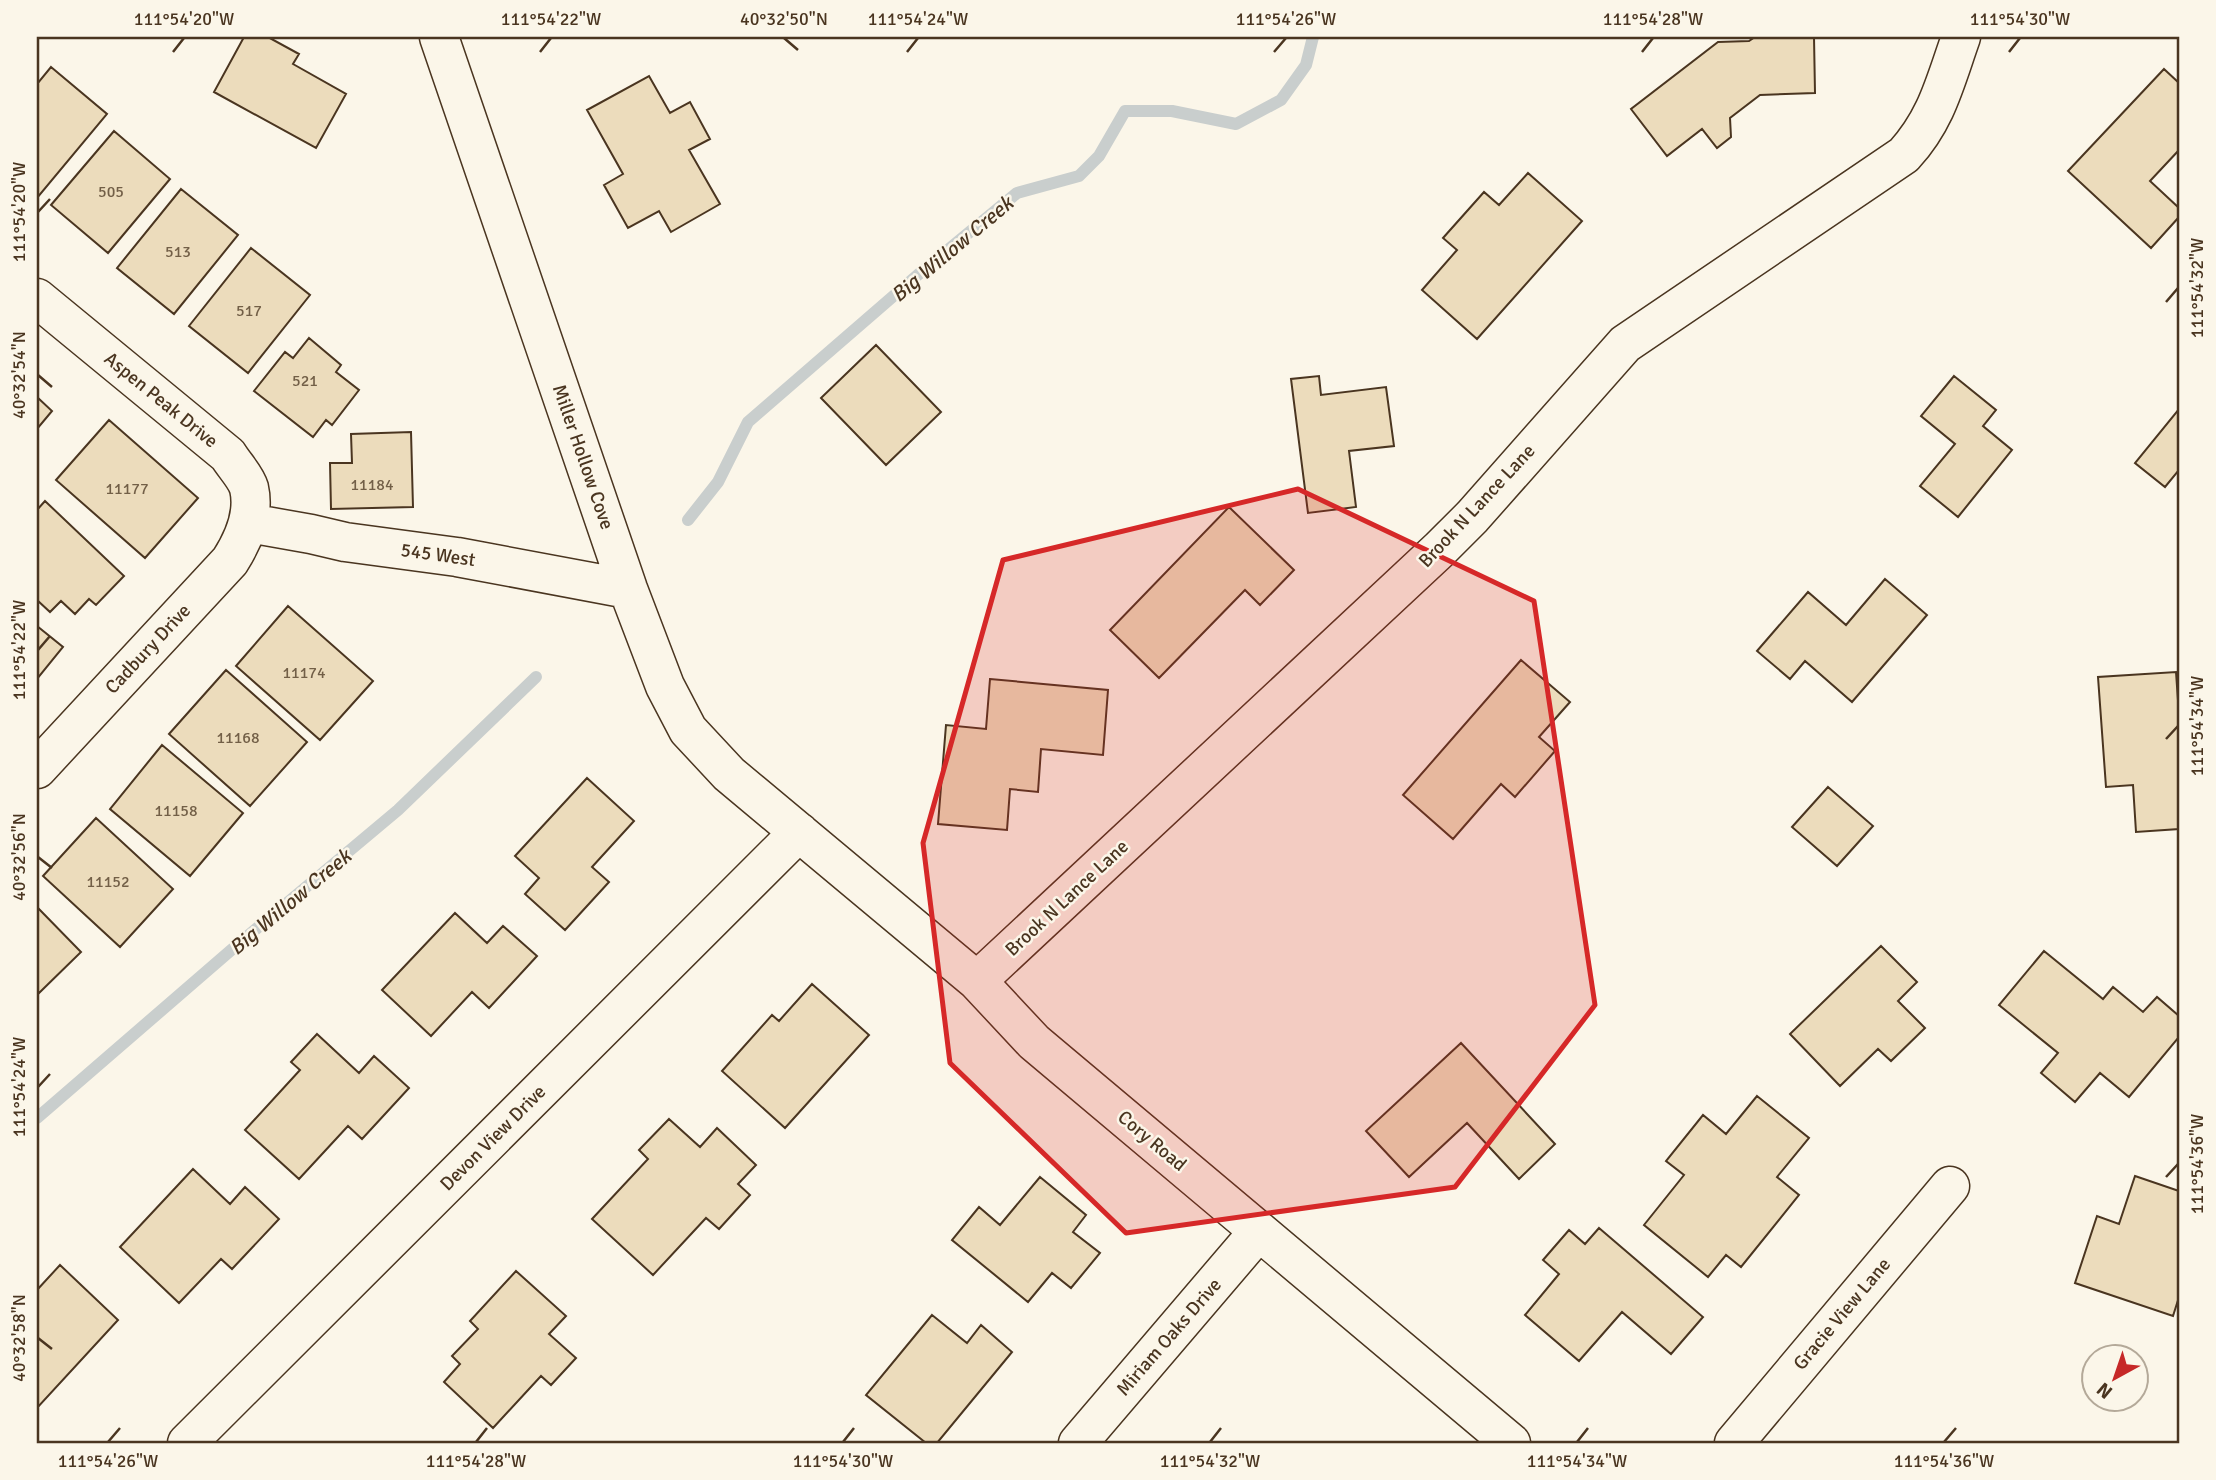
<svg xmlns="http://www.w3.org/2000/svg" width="2216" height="1480" font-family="Signika,sans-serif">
<rect width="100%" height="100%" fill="#fbf6e9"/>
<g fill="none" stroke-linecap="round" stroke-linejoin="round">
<!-- stream -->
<path stroke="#c9cecd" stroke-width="12" d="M688,520L718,482L748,422L920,273L1017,193L1079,176L1099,156L1125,111H1172L1236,124L1281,100L1306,65L1313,37
M37,1118L237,945L398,810L536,677"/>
</g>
<!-- building -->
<path fill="#ecdcbc" stroke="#4a3520" stroke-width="2" d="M244,37H268L299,54L293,64L346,94L316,148L214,92Z
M1755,37H1814L1815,93L1760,95L1730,118L1731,137L1717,148L1702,129L1667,156L1631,109L1718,42L1749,41Z
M51,67L107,114L37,198V84Z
M2164,69L2179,83V150L2150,181L2179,208V217L2151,248L2068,171Z
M649,76L670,113L690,102L710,139L689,150L720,204L671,232L659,211L628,228L604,185L623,174L587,110Z
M114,131L170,179L108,253L51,205Z
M1528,173L1582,221L1477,339L1422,290L1457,250L1443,238L1484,192L1499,205Z
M181,189L238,235L174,314L117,268Z
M251,248L310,295L248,373L189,326Z
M309,338L341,365L336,372L359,390L332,425L326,420L313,437L254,391L285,352L293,358Z
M876,345L941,412L886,465L821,398Z
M1319,376L1321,395L1386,387L1394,446L1349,451L1356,507L1308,513L1291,379Z
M1954,376L1996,410L1983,426L2012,450L1958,517L1920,486L1955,444L1921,416Z
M37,397L52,411L37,429Z
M2179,409V470L2165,487L2135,463Z
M109,420L198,498L145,558L56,480Z
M411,432L413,507L331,509L330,463H352L351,434Z
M45,501L124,576L96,605L89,599L75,614L61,601L50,612L37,600V510Z
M1229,507L1294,570L1260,605L1245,590L1159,678L1110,630Z
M1885,579L1927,615L1852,702L1805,661L1790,679L1757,651L1808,592L1846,625Z
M288,606L373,681L320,740L236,666Z
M37,626L63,647L37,679Z
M1521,660L1570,702L1539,737L1555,751L1515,797L1501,784L1453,839L1403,795Z
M226,670L307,742L250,806L169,734Z
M2176,672L2179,715V829L2136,832L2133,785L2106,787L2098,677Z
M990,679L1108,690L1103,755L1041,749L1038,792L1010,789L1007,830L938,824L946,725L986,729Z
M162,745L243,813L190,876L110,809Z
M587,778L634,821L592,867L609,882L565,930L525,894L539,878L515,856Z
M1828,787L1873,826L1837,866L1792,827Z
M96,818L173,889L120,947L43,876Z
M37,907L81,952L39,993L37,991Z
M455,913L487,943L503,926L537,956L489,1008L472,992L431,1036L382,990Z
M1881,946L1917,982L1898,1001L1925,1028L1891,1061L1878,1049L1840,1086L1790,1034Z
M2044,951L2103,999L2113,987L2143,1012L2157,997L2179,1016V1037L2129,1097L2100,1073L2075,1102L2041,1073L2058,1053L1999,1005Z
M812,984L869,1035L785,1128L722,1071L772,1015L779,1021Z
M317,1034L359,1073L374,1056L409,1088L362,1139L348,1126L299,1179L245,1130L300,1070L291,1062Z
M1461,1043L1555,1144L1519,1179L1467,1123L1409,1177L1366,1131Z
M1757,1096L1809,1138L1777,1177L1799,1195L1741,1267L1726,1255L1708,1277L1644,1225L1684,1175L1666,1161L1703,1115L1726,1134Z
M669,1119L700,1147L717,1128L756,1165L738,1184L750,1195L719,1229L706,1218L653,1275L592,1219L648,1159L639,1150Z
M193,1169L230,1204L245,1187L279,1219L232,1269L221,1259L179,1303L120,1247Z
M2135,1176L2179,1191V1297L2173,1316L2075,1283L2097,1216L2119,1224Z
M1040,1177L1086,1215L1073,1232L1100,1253L1071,1288L1052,1273L1028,1302L952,1240L979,1207L1000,1225Z
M1599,1228L1703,1317L1671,1354L1622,1312L1579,1361L1525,1315L1559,1274L1543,1260L1569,1230L1585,1244Z
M60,1265L118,1320L37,1408V1290Z
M516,1271L566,1316L549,1334L576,1358L551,1385L541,1376L493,1428L444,1382L460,1364L452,1356L478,1329L470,1321Z
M932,1315L967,1343L981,1325L1012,1352L937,1443H926L866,1395Z"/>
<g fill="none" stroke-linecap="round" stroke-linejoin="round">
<!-- minor casing -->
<g stroke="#4a3520" stroke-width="41">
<path id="minor" d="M439,37L628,589L665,686L688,730L729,774L977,981L1034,1042L1511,1443
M37,298L228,455C234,465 246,477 249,488C255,514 244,539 230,561L37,769
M249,523L311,534L345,542L457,557L628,589
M977,981L1440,549L1472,517L1625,344L1904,155C1937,119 1945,82 1961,37
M187,1443L799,832
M1078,1443L1259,1231
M1734,1443L1950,1186"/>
</g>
<!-- minor -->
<use href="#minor" stroke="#fbf6e9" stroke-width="38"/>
</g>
<!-- marked area -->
<path fill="#d62828" fill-opacity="0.2" stroke="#d62828" stroke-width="5" stroke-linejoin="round" d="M1298,489L1534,601L1595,1005L1455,1187L1126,1233L950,1063L923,843L1003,560Z"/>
<!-- ticks -->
<path fill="none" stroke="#4a3520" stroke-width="2.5" d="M784,38L798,50M173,52L184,38M540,52L551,38M907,52L918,38M1274,52L1286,38M1642,52L1653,38M2009,52L2020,38M38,212L50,199M2166,302L2178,288M38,375L52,387M38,650L50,636M2166,739L2178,726M38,857L52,868M38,1087L50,1074M2166,1177L2178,1164M38,1338L52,1349M108,1442L120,1428M476,1442L487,1428M843,1442L854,1428M1210,1442L1221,1428M1577,1442L1588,1428M1944,1442L1956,1428"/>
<g text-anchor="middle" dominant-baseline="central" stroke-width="5" stroke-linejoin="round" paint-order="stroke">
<!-- number labels -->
<g font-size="16" fill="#725f47">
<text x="111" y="192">505</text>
<text x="178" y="252">513</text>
<text x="249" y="311">517</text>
<text x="305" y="381">521</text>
<text x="372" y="485">11184</text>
<text x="127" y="489">11177</text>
<text x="304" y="673">11174</text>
<text x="238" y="738">11168</text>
<text x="176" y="811">11158</text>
<text x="108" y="882">11152</text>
</g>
<!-- street labels -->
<g font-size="19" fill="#4a3520" stroke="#fbf6e9">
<text transform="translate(161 400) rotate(39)">Aspen Peak Drive</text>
<text transform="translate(583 457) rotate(71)">Miller Hollow Cove</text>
<text transform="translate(1477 506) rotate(-47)">Brook N Lance Lane</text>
<text transform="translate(438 555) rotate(8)">545 West</text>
<text transform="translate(148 649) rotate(-47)">Cadbury Drive</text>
<text transform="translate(1067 898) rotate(-43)">Brook N Lance Lane</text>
<text transform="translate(493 1138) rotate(-45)">Devon View Drive</text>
<text transform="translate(1152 1141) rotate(40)">Cory Road</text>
<text transform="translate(1842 1314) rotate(-50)">Gracie View Lane</text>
<text transform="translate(1169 1337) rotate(-49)">Miriam Oaks Drive</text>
</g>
<!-- water labels -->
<g font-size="21" font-style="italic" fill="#4a3520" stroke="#fbf6e9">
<text transform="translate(952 249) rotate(-40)">Big Willow Creek</text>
<text transform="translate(290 902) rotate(-40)">Big Willow Creek</text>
</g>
</g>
<!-- border -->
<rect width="2216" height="1480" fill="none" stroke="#fbf6e9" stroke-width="77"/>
<!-- north arrow -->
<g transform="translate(2115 1378) rotate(220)"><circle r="33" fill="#fbf6e9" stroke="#b4a999" stroke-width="2"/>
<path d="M0-5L12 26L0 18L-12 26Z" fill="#c62828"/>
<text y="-10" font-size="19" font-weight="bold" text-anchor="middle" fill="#4a3520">N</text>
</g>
<rect x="38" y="38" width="2140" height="1404" fill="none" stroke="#4a3520" stroke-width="2.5"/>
<g font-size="18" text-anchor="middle" fill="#4a3520">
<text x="184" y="25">111°54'20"W</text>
<text x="551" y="25">111°54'22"W</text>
<text x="784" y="25">40°32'50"N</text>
<text x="918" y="25">111°54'24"W</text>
<text x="1286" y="25">111°54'26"W</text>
<text x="1653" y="25">111°54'28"W</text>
<text x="2020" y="25">111°54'30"W</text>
<text transform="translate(19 212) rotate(-90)" y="6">111°54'20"W</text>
<text transform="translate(2197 288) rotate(-90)" y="6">111°54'32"W</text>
<text transform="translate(19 375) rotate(-90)" y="6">40°32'54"N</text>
<text transform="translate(19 650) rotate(-90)" y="6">111°54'22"W</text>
<text transform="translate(2197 726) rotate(-90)" y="6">111°54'34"W</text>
<text transform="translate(19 857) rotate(-90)" y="6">40°32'56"N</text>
<text transform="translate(19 1087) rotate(-90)" y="6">111°54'24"W</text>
<text transform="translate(2197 1164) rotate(-90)" y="6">111°54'36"W</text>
<text transform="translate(19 1338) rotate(-90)" y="6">40°32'58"N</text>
<text x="108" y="1467">111°54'26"W</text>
<text x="476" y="1467">111°54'28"W</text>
<text x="843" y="1467">111°54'30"W</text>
<text x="1210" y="1467">111°54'32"W</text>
<text x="1577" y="1467">111°54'34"W</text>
<text x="1944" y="1467">111°54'36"W</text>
</g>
</svg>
